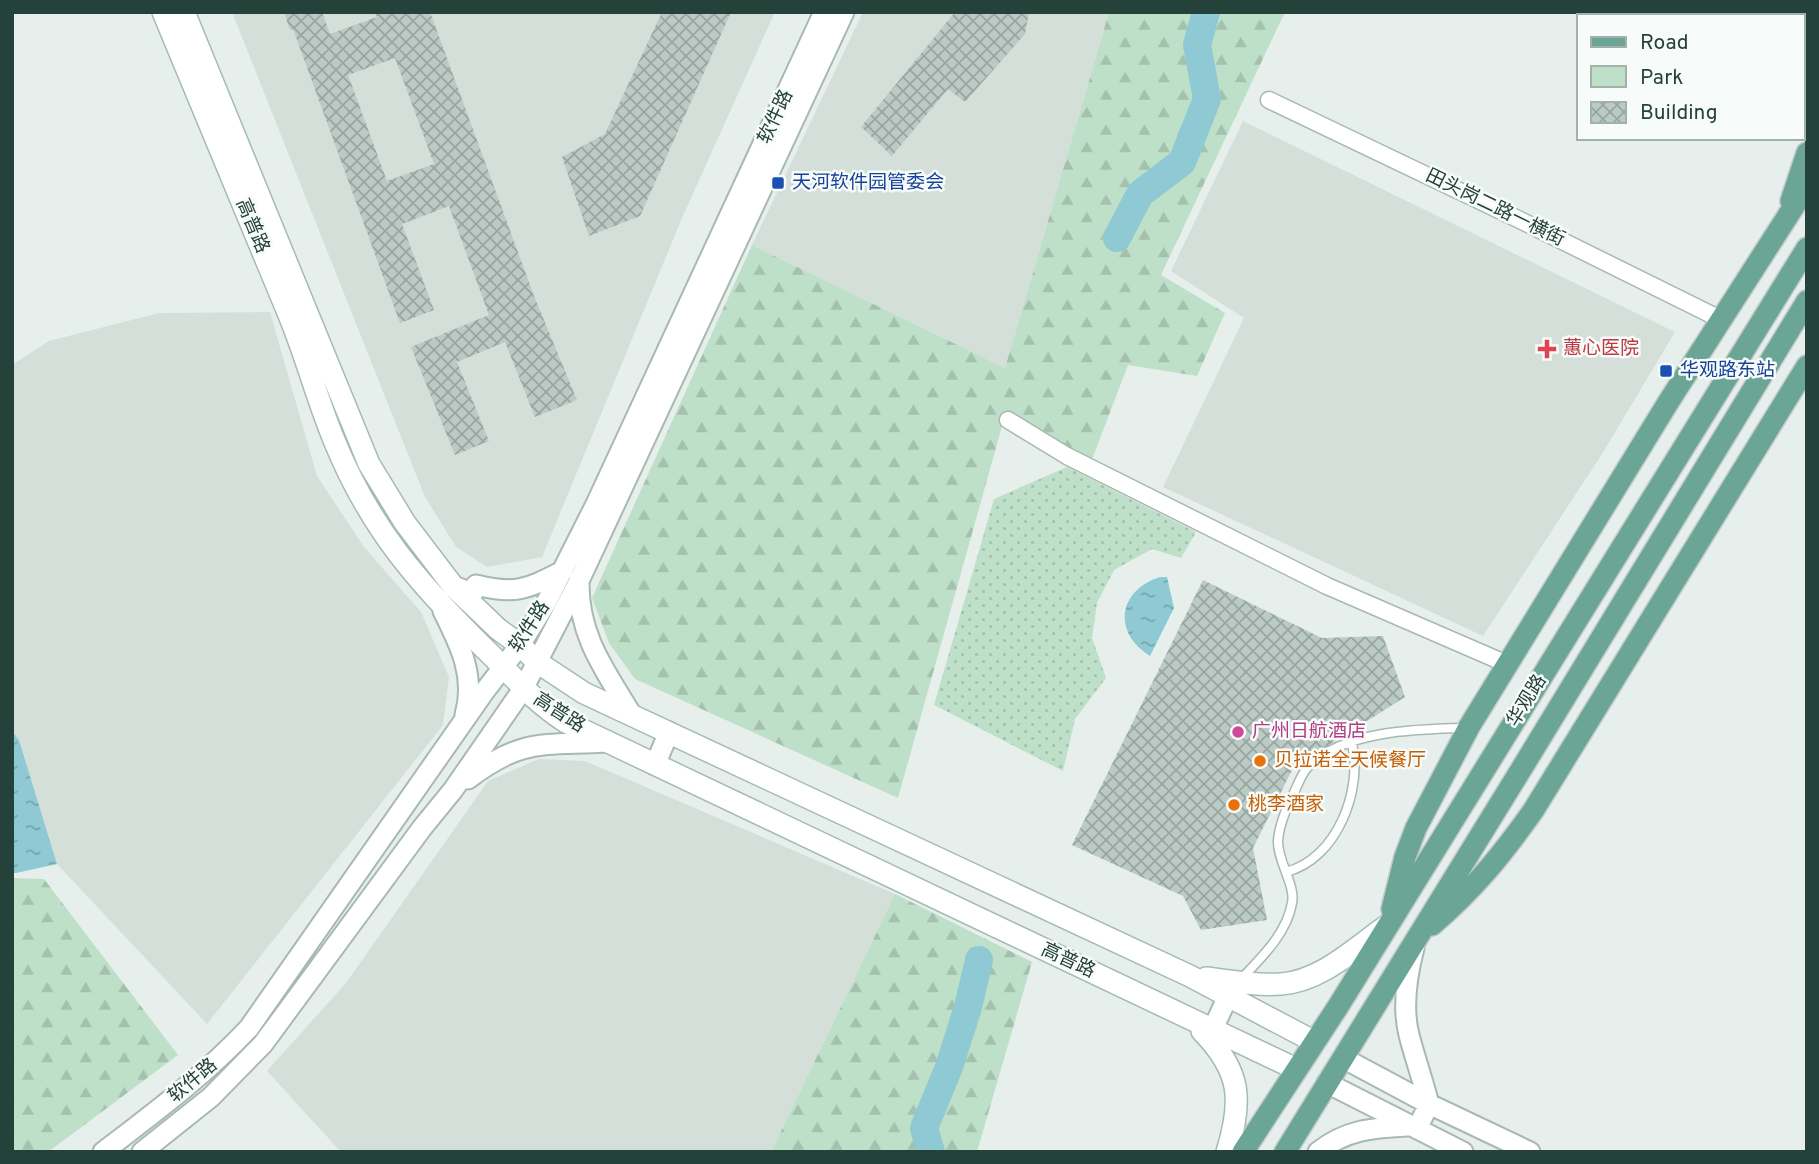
<svg xmlns="http://www.w3.org/2000/svg" width="1819" height="1164" font-family="Overpass,'Noto Sans SC',sans-serif">
<defs>
<pattern id="green-dots" width="8" height="8" patternUnits="userSpaceOnUse" patternTransform="scale(1.75)"><rect width="8" height="8" fill="#bfe0c8"/><path d="M2 2h.1M6 6h.1" fill="none" stroke="#a4c1ad" stroke-width="1.8" stroke-linecap="round"/></pattern>
<pattern id="forest-firs" width="22" height="20" patternUnits="userSpaceOnUse" patternTransform="scale(1.75)"><rect width="22" height="20" fill="#bfe0c8"/><path d="M5 1l3.5 6h-7zM16 11l3.5 6h-7z" fill="#a4c1ad"/></pattern>
<pattern id="water-ripples" width="26" height="14" patternUnits="userSpaceOnUse" patternTransform="scale(1.75)"><rect width="26" height="14" fill="#8ec9d4"/><path d="M2 4q2-2 4 0t4 0M15 11q2-2 4 0t4 0" fill="none" stroke="#74a5ad"/></pattern>
<pattern id="building-cross-hatch" width="8" height="8" patternUnits="userSpaceOnUse" patternTransform="scale(1.75)"><rect width="8" height="8" fill="#bbcac4"/><path d="M0 0l8 8M0 8l8-8" fill="none" stroke="#98a6a0"/></pattern>
</defs>
<rect width="100%" height="100%" fill="#e6efeb"/>
<!-- built -->
<path fill="#d4dfda" d="M232,12H775L682,218L542,557L487,567L456,547L425,497Z
M863,12H1109L1005,368L752,245Z
M1243,121L1675,332L1602,454L1483,636L1163,487L1244,318L1171,271Z
M270,312L317,476L364,547L421,612L449,677L443,725L207,1024L57,864L19,740L12,731V365L49,341L159,313Z
M539,759L585,761L895,894L771,1152H341L267,1071L346,983L488,781Z"/>
<!-- green -->
<path fill="url(#green-dots)" d="M1067,467L1196,532L1181,558L1152,549L1114,570L1097,603L1092,638L1106,678L1075,719L1063,771L934,705L994,499Z"/>
<!-- forest -->
<path fill="url(#forest-firs)" d="M1109,12H1285L1161,275L1225,313L1197,376L1128,365L1091,462L1006,412L898,798L635,679L609,643L592,598L752,245L1005,368Z
M12,878L44,879L178,1055L48,1152H12Z
M895,894L1032,962L977,1152H771Z"/>
<!-- water -->
<path fill="url(#water-ripples)" d="M1160,577H1167L1174,608L1150,656C1112,633 1118,590 1160,577Z
M12,731L19,740L57,864L16,873H12Z"/>
<g fill="none" stroke-linecap="round" stroke-linejoin="round">
<!-- river -->
<path stroke="#8ec9d4" stroke-width="28" d="M1117,238L1140,194L1182,162L1207,99L1197,45L1206,12
M931,1152L924,1128L949,1067L968,1007L979,960"/>
</g>
<!-- building -->
<path fill="url(#building-cross-hatch)" fill-rule="evenodd" d="M284,12H322L330,34L377,17L375,12H430L534,296L577,400L535,417L505,342L457,362L489,441L455,455L411,347L489,315L449,206L402,224L434,310L400,323L293,29L290,30ZM395,58L434,164L387,181L348,75Z
M662,12H731L640,216L589,236L562,157L605,134Z
M955,12H1029L1025,34L965,102L948,89L892,156L861,127Z
M1203,580L1322,638L1383,636L1405,697L1293,768L1253,848L1267,920L1201,930L1183,896L1072,845Z"/>
<g fill="none" stroke-linecap="round" stroke-linejoin="round">
<!-- service casing -->
<g stroke="#a8b8b2" stroke-width="11">
<path id="service" d="M1286,872C1337,859 1363,790 1352,743
M1242,978C1262,957 1287,933 1292,903C1296,886 1277,860 1278,841C1279,825 1286,809 1293,795C1297,787 1301,774 1308,767C1344,730 1418,729 1466,728"/>
</g>
<!-- minor casing -->
<g stroke="#a8b8b2" stroke-width="19">
<path id="minor" d="M1269,100L1522,221L1720,319
M1008,420L1067,456L1327,586L1507,664"/>
</g>
<!-- tertiary casing -->
<g stroke="#a8b8b2" stroke-width="23">
<path id="tertiary" d="M579,584C579,637 605,670 631,714
M453,586L473,593L476,585C516,595 527,589 563,571
M443,611C460,645 476,676 465,715
M655,765L669,732
M468,779C523,737 544,746 608,742
M1414,948C1407,975 1402,1007 1409,1035C1415,1058 1423,1081 1429,1104L1417,1129
M1212,1031L1228,996
M1343,1058L1429,1104L1530,1152
M1327,1083L1463,1152
M103,1152C154,1113 205,1075 249,1028L484,692L520,645L546,603L596,504L824,12
M142,1152L211,1097L263,1044L422,828L453,790L523,689L579,581L844,12
M1318,1152C1347,1129 1373,1128 1409,1126"/>
</g>
<!-- secondary casing -->
<g stroke="#a4bbb3" stroke-width="24">
<path id="secondary" d="M163,12C205,113 247,214 289,315C306,356 317,399 334,440C369,527 418,583 484,648C511,674 534,702 566,722L1296,1069
M184,12L369,464L405,523L453,586L498,629L520,645L537,662L584,693L1190,976L1313,1041
M1206,978C1230,981 1256,986 1281,984C1322,981 1356,947 1388,925
M1202,1031C1241,1071 1243,1100 1227,1152"/>
</g>
<!-- primary casing -->
<g stroke="#c2cac8" stroke-width="24">
<path id="primary" d="M1791,201L1807,153
M1392,909L1405,857L1416,828L1469,727L1669,401L1807,186
M1432,925C1474,889 1501,856 1533,811L1807,366
M1243,1152L1339,1005L1807,248
M1285,1152L1522,768L1807,301"/>
</g>
<!-- service -->
<use href="#service" stroke="#fff" stroke-width="8"/>
<!-- minor -->
<use href="#minor" stroke="#fff" stroke-width="16"/>
<!-- tertiary -->
<use href="#tertiary" stroke="#fff" stroke-width="19"/>
<!-- secondary -->
<use href="#secondary" stroke="#fff" stroke-width="21"/>
<!-- primary -->
<use href="#primary" stroke="#6aa596" stroke-width="21"/>
</g>
<!-- markers -->
<g fill="#1a4fb4" stroke="#f7fbf9" stroke-width="2.5">
<rect x="771" y="176" width="14" height="14" rx="3.5"/>
<rect x="1659" y="364" width="14" height="14" rx="3.5"/>
</g>
<path fill="#e0444e" stroke="#f7fbf9" stroke-width="2.5" d="M1543.5 338.5h7v7h7v7h-7v7h-7v-7h-7v-7h7z"/>
<circle fill="#d1479c" stroke="#f7fbf9" stroke-width="2.5" cx="1238" cy="732" r="7"/>
<g fill="#e8710a" stroke="#f7fbf9" stroke-width="2.5">
<circle cx="1260" cy="761" r="7"/>
<circle cx="1234" cy="805" r="7"/>
</g>
<g text-anchor="middle" dominant-baseline="central" stroke-width="5" stroke-linejoin="round" paint-order="stroke">
<!-- street labels -->
<g font-size="19" fill="#24423a" stroke="#f7fbf9">
<text transform="translate(776 117) rotate(-65)">软件路</text>
<text transform="translate(1495 208) rotate(26)">田头岗二路一横街</text>
<text transform="translate(252 226) rotate(67)">高普路</text>
<text transform="translate(530 627) rotate(-57)">软件路</text>
<text transform="translate(1527 701) rotate(-58)">华观路</text>
<text transform="translate(559 713) rotate(33)">高普路</text>
<text transform="translate(1068 961) rotate(25)">高普路</text>
<text transform="translate(193 1081) rotate(-40)">软件路</text>
</g>
<!-- transit labels -->
<g font-size="19" fill="#164399" stroke="#f7fbf9" text-anchor="start">
<text x="792" y="183">天河软件园管委会</text>
<text x="1680" y="371">华观路东站</text>
</g>
<!-- health labels -->
<g font-size="19" fill="#be3a42" stroke="#f7fbf9" text-anchor="start">
<text x="1563" y="349">蕙心医院</text>
</g>
<!-- hotel labels -->
<g font-size="19" fill="#b23c85" stroke="#f7fbf9" text-anchor="start">
<text x="1252" y="732">广州日航酒店</text>
</g>
<!-- food labels -->
<g font-size="19" fill="#c56008" stroke="#f7fbf9" text-anchor="start">
<text x="1274" y="761">贝拉诺全天候餐厅</text>
<text x="1248" y="805">桃李酒家</text>
</g>
</g>
<!-- border -->
<rect width="1819" height="1164" fill="none" stroke="#24423a" stroke-width="28"/>
<!-- legend -->
<rect x="1577" y="14" width="228" height="126" fill="#f7fbf9" stroke="#a3b1ad" stroke-width="2"/>
<rect x="1591" y="37" width="35" height="10" fill="#6aa596" stroke="#a3b1ad" stroke-width="2"/>
<text x="1640" y="49" font-size="21" fill="#24423a">Road</text>
<rect x="1591" y="66" width="35" height="21" fill="#bfe0c8" stroke="#a3b1ad" stroke-width="2"/>
<text x="1640" y="84" font-size="21" fill="#24423a">Park</text>
<rect x="1591" y="102" width="35" height="21" fill="url(#building-cross-hatch)" stroke="#a3b1ad" stroke-width="2"/>
<text x="1640" y="119" font-size="21" fill="#24423a">Building</text>
</svg>
